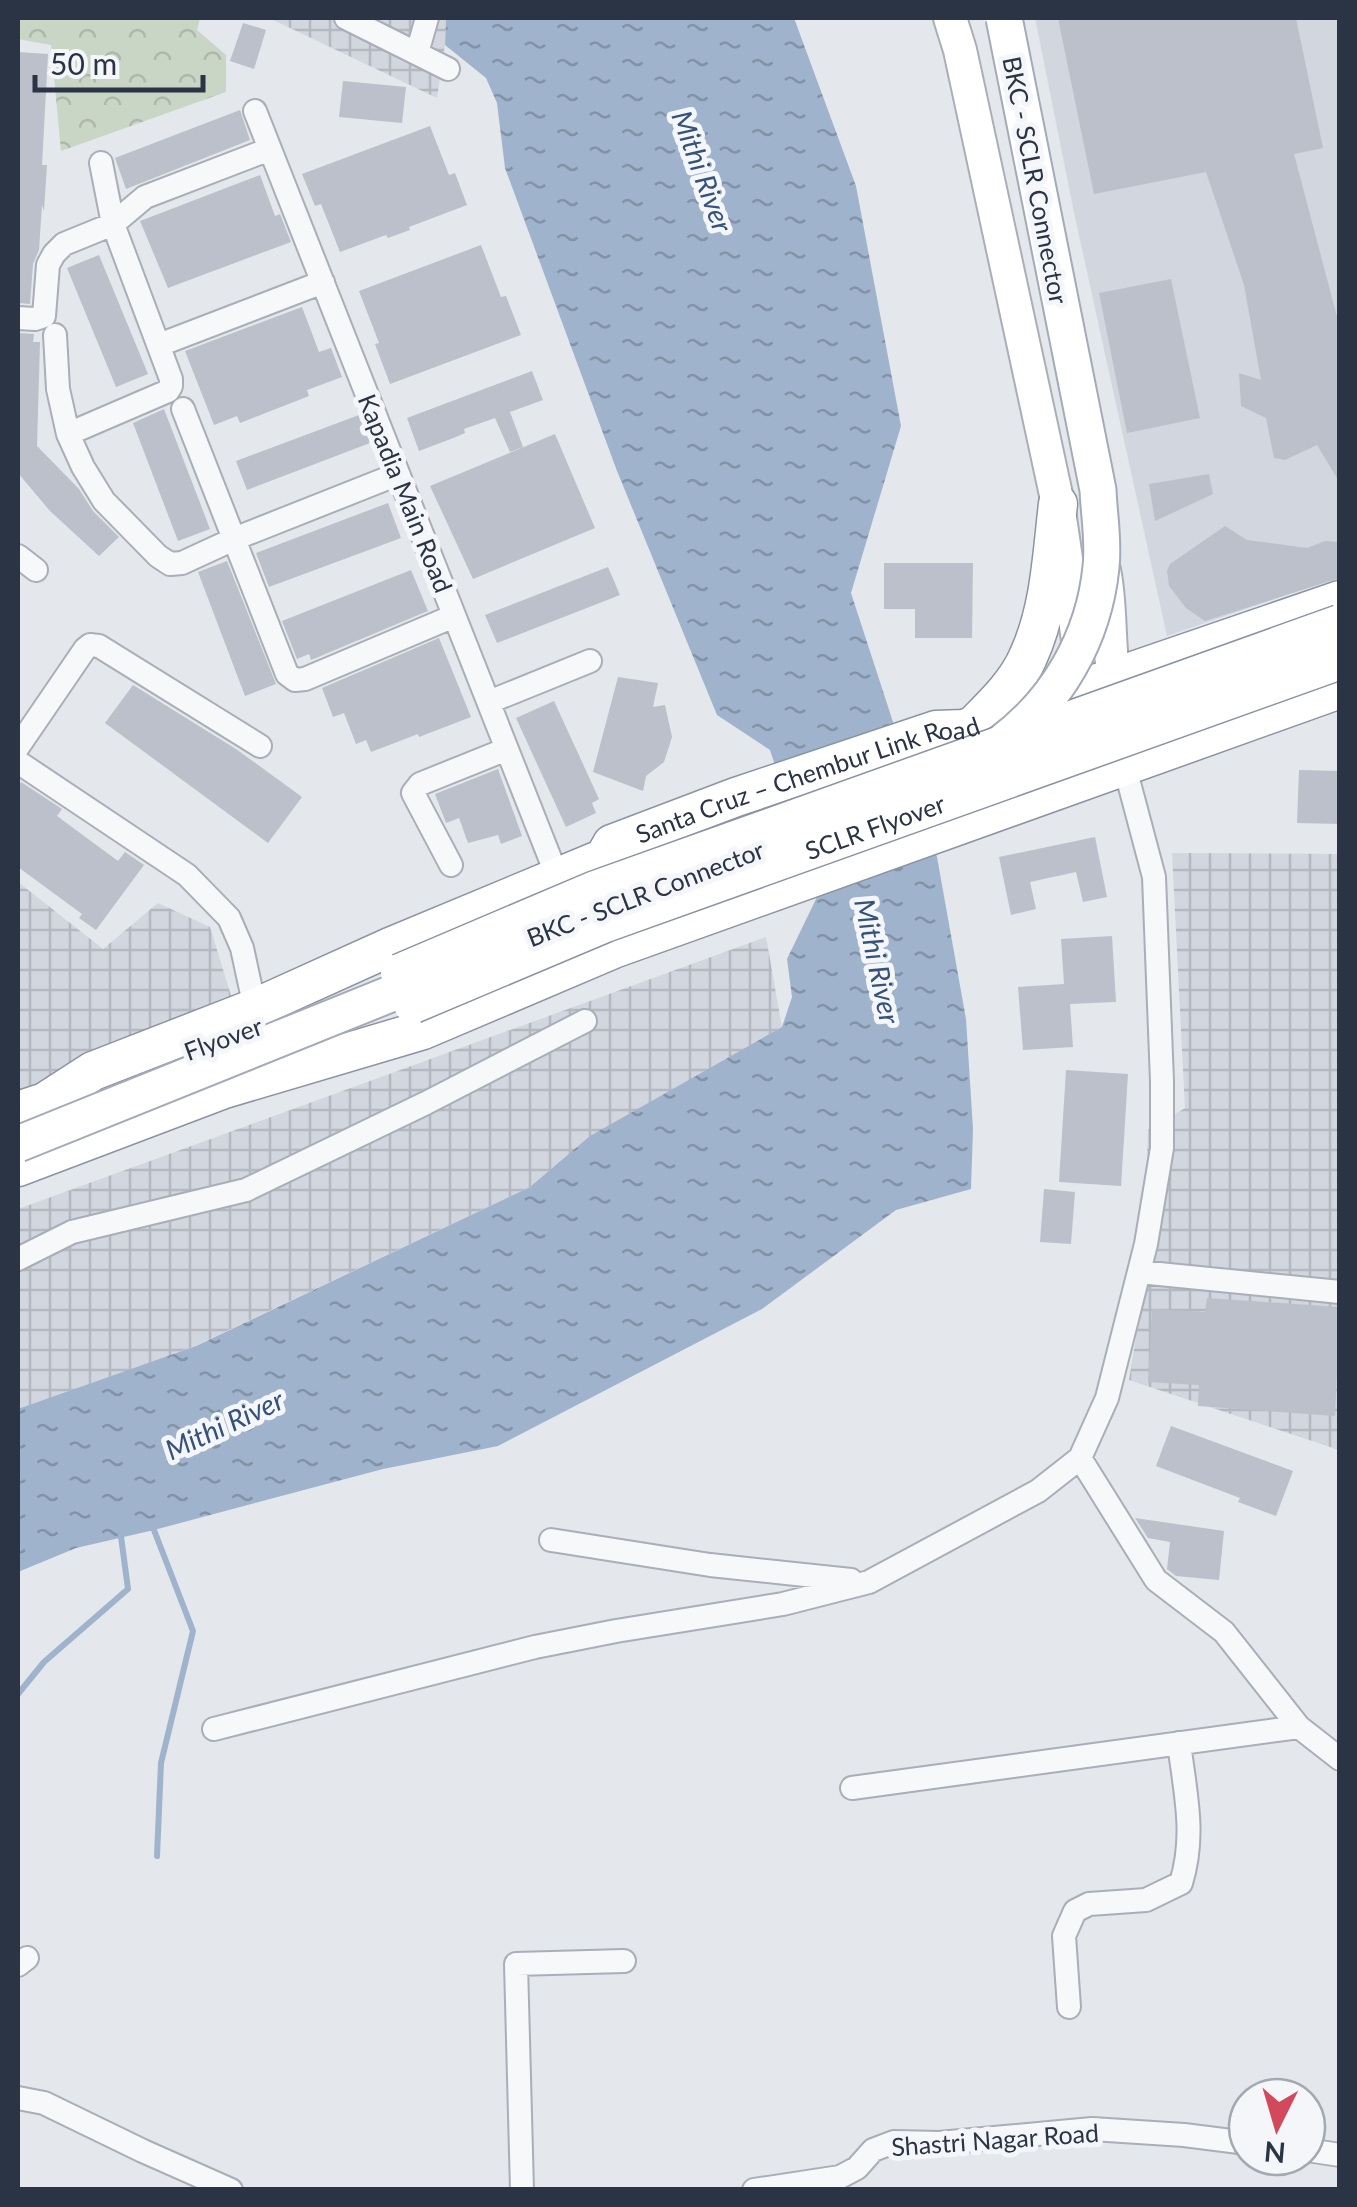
<svg xmlns="http://www.w3.org/2000/svg" width="1357" height="2207" font-family="Lato,sans-serif">
<defs>
<pattern id="industrial-grid" width="8" height="8" patternUnits="userSpaceOnUse" patternTransform="scale(2.5)"><rect width="8" height="8" fill="#d2d6de"/><path d="M0 4h8M4 0v8" fill="none" stroke="#b4b8c0"/></pattern>
<pattern id="forest-crowns" width="20" height="18" patternUnits="userSpaceOnUse" patternTransform="scale(2.5)"><rect width="20" height="18" fill="#c9d6c5"/><path d="M2 6a3 3 0 1 1 6 0M12 15a3 3 0 1 1 6 0" fill="none" stroke="#adb8ab"/></pattern>
<pattern id="water-ripples" width="26" height="14" patternUnits="userSpaceOnUse" patternTransform="scale(2.5)"><rect width="26" height="14" fill="#9fb4cc"/><path d="M2 4q2-2 4 0t4 0M15 11q2-2 4 0t4 0" fill="none" stroke="#8293a7"/></pattern>
</defs>
<rect width="100%" height="100%" fill="#e4e7ec"/>
<!-- built -->
<path fill="#d2d6de" d="M1035,18H1339V577L1167,636L1073,208Z"/>
<!-- industrial -->
<path fill="url(#industrial-grid)" d="M269,18H446L445,45L437,98Z
M1172,853L1339,854V1450L1129,1380L1142,1301L1148,1130L1185,1108Z
M18,882L103,949L158,903L210,927L236,1012L18,1092Z
M766,937L782,1027L530,1187L195,1346L18,1413V1209Z"/>
<!-- forest -->
<path fill="url(#forest-crowns)" d="M18,18H200L197,30L226,55V92L61,151L51,45L18,39Z"/>
<!-- water -->
<path fill="url(#water-ripples)" d="M446,18H794L856,186L901,426L851,593L937,857L966,1019L973,1129L971,1189L896,1210L762,1309L498,1446L383,1469L154,1530L76,1548L18,1572V1409L196,1346L530,1187L590,1136L782,1027L792,997L787,959L818,895L770,750L717,715L617,471L505,168L497,103L486,78L445,45Z"/>
<g fill="none" stroke-linecap="round" stroke-linejoin="round">
<!-- stream -->
<path stroke="#9fb4cc" stroke-width="6" d="M149,1525L154,1530L193,1631L161,1763L157,1856
M18,1694L44,1662L128,1589L120,1529"/>
</g>
<!-- building -->
<path fill="#bbc0ca" d="M1058,18H1296L1323,148L1294,154L1340,328V483L1317,445L1285,460L1274,458L1266,418L1241,406L1239,373L1261,380L1244,285L1206,172L1094,194Z
M243,23L266,30L254,69L230,61Z
M18,52L48,54L42,165H47L44,211L42,205L39,250L33,264L30,304L18,303Z
M343,81L406,87L402,123L339,117Z
M240,110L250,140L126,189L115,158Z
M430,126L449,175L455,173L467,205L409,227L410,230L388,238L386,235L340,252L321,204L315,206L302,174Z
M260,175L275,216L280,214L291,242L168,288L140,221Z
M481,245L501,297L506,296L521,335L390,384L375,344L379,343L359,291Z
M99,255L148,374L116,387L67,268Z
M1171,279L1200,418L1127,433L1099,293Z
M302,307L319,352L331,348L342,377L307,390L309,396L240,423L237,416L214,425L185,351Z
M18,333L34,334L33,342H40L37,446L79,489L93,511L119,537L99,556L50,511L18,473Z
M532,371L543,400L510,412L523,447L510,452L495,418L464,429L465,433L456,437L419,451L407,418Z
M164,409L210,529L178,541L133,423Z
M359,415L370,443L247,490L236,461Z
M555,434L595,528L473,579L430,486Z
M1209,474L1213,494L1155,521L1149,484Z
M388,503L401,538L269,587L256,553Z
M1225,526L1247,540L1307,548L1325,541L1340,542V578L1205,621L1186,608L1169,586L1167,571L1170,564Z
M227,561L276,684L245,696L198,572Z
M884,563H973L972,638H915V609H884Z
M608,567L620,595L497,643L485,615Z
M411,570L428,611L311,660L309,654L297,659L282,621Z
M439,638L471,717L419,737L418,734L371,752L366,740L356,744L344,713L333,717L322,688Z
M618,677L658,683L653,707L665,705L672,737L664,762L646,776L643,791L593,772Z
M133,685L236,749L302,797L268,843L105,723Z
M554,701L599,799L592,803L596,813L566,827L516,718Z
M498,769L522,836L501,844L498,835L468,843L459,818L446,823L435,794Z
M1299,770L1340,771V824L1297,823Z
M21,782L62,809L57,816L118,861L125,852L144,865L96,930L79,918L82,914L18,867V788Z
M1095,837L1107,897L1083,902L1076,872L1030,882L1036,909L1011,915L999,857Z
M1112,936L1116,1002L1070,1004L1073,1047L1023,1050L1018,987L1064,984L1061,939Z
M1066,1070L1128,1074L1121,1186L1059,1182Z
M1044,1189L1075,1192L1071,1244L1040,1242Z
M1207,1298L1340,1307L1335,1416L1198,1406L1199,1385L1148,1382L1152,1309L1205,1312Z
M1171,1426L1293,1471L1276,1516L1238,1502L1240,1498L1156,1466Z
M1135,1518L1224,1531L1219,1580L1176,1576L1167,1569L1170,1542L1148,1538Z"/>
<g fill="none" stroke-linecap="round" stroke-linejoin="round">
<!-- minor casing -->
<g stroke="#a9aeb7" stroke-width="26">
<path id="minor" d="M346,18L448,69
M417,53L427,18
M255,111L557,876
M18,318L35,319L44,316L48,265L54,254L64,244L113,224L145,197L270,149
M55,335L58,389L68,434L83,467L104,501L158,556L170,564L182,563L234,539L398,474
M159,345L323,282
M183,409L287,674L295,680L305,679L454,616
M68,434L168,391L171,386V379L113,224L101,163
M18,556L36,570
M489,702L590,661
M18,747L85,649L90,645L99,646L260,746
M18,762L187,875L229,918L242,948L255,1008
M451,865L413,793L420,784L507,749
M18,1259L72,1232L246,1190L426,1103L585,1021
M1139,1272L1340,1292
M1080,1458L1156,1580L1224,1632L1299,1727L1340,1759
M551,1540L710,1565L851,1580
M214,1729L535,1647L616,1631L783,1604L869,1582L1038,1491L1080,1458L1107,1398L1146,1244L1162,1148V1081L1154,877L1129,783
M852,1788L1299,1727
M18,1965L27,1958
M1069,2007L1064,1936L1075,1911L1089,1904L1146,1900L1181,1883C1196,1835 1185,1792 1179,1743
M18,2098L44,2103L143,2151L231,2190
M1307,2150L1340,2155
M522,2190L516,1964L624,1961
M754,2190L840,2177L857,2168L873,2150L894,2142L939,2143L1092,2129L1184,2135L1247,2143"/>
</g>
<!-- secondary casing -->
<g stroke="#a9aeb7" stroke-width="36">
<path id="secondary" d="M950,18L960,50L1058,504L1080,654
M1104,570C1113,612 1106,657 1119,699"/>
</g>
<!-- trunk casing -->
<g stroke="#8b94a3" stroke-width="41">
<g id="trunk">
<path d="M975,724C994,705 1017,683 1028,657C1050,610 1052,555 1058,504"/>
<path id="s1" d="M18,1111L45,1102L93,1071L255,1008L390,947L604,858L612,844L736,797L936,730L964,729L1340,600"/>
<path d="M18,1167L224,1089L423,1030L616,948L1340,689"/>
</g>
</g>
<!-- minor -->
<use href="#minor" stroke="#f7f8fa" stroke-width="22"/>
<!-- secondary -->
<use href="#secondary" stroke="#fff" stroke-width="32"/>
<!-- trunk -->
<use href="#trunk" stroke="#fff" stroke-width="38"/>
<!-- primary-bridge casing -->
<g stroke="#a3abb8" stroke-width="39" stroke-linecap="butt">
<path id="primary-bridge" d="M1000,744C1057,702 1094,638 1101,567C1104,542 1099,515 1098,490L1004,18
M18,1144L440,974"/>
</g>
<!-- trunk-bridge casing -->
<g stroke="#8b94a3" stroke-width="41" stroke-linecap="butt">
<g id="trunk-bridge">
<path d="M400,973L593,891L1340,624"/>
<path id="s2" d="M413,1004L605,923L1340,660"/>
</g>
</g>
<!-- primary-bridge -->
<use href="#primary-bridge" stroke="#fff" stroke-width="35"/>
<!-- trunk-bridge -->
<use href="#trunk-bridge" stroke="#fff" stroke-width="38"/>
</g>
<g text-anchor="middle" dominant-baseline="central" stroke-width="10" stroke-linejoin="round" paint-order="stroke">
<!-- street labels -->
<g font-size="25" fill="#2b3445" stroke="#f4f6f9">
<text transform="translate(1036 180) rotate(79)">BKC - SCLR Connector</text>
<text transform="translate(406 493) rotate(68)">Kapadia Main Road</text>
<text stroke="none"><textPath href="#s1" startOffset="862">Santa Cruz – Chembur Link Road</textPath></text>
<text stroke="none"><textPath href="#s2" startOffset="495">SCLR Flyover</textPath></text>
<text transform="translate(645 893) rotate(-21)">BKC - SCLR Connector</text>
<text transform="translate(223 1038) rotate(-20)">Flyover</text>
<text transform="translate(995 2139) rotate(-4)">Shastri Nagar Road</text>
</g>
<!-- water labels -->
<g font-size="28" font-style="italic" fill="#34527a" stroke="#f4f6f9">
<text transform="translate(703 171) rotate(70)">Mithi River</text>
<text transform="translate(878 961) rotate(78)">Mithi River</text>
<text transform="translate(224 1424) rotate(-25)">Mithi River</text>
</g>
</g>
<!-- border -->
<rect width="1357" height="2207" fill="none" stroke="#2b3445" stroke-width="40"/>
<!-- north arrow -->
<g transform="translate(1277 2127) rotate(185)"><circle r="48" fill="#f4f6f9" stroke="#a4a8b1" stroke-width="2.5"/>
<path d="M0-8L18 38L0 25L-18 38Z" fill="#d1495b"/>
<text y="-15" font-size="28" font-weight="bold" text-anchor="middle" fill="#2b3445">N</text>
</g>
<!-- scale -->
<path d="M35 75v15h168v-15" fill="none" stroke="#2b3445" stroke-width="5"/>
<text x="50" y="75" font-size="30" fill="#2b3445" stroke="#f4f6f9" stroke-width="8" paint-order="stroke">50 m</text>
</svg>
